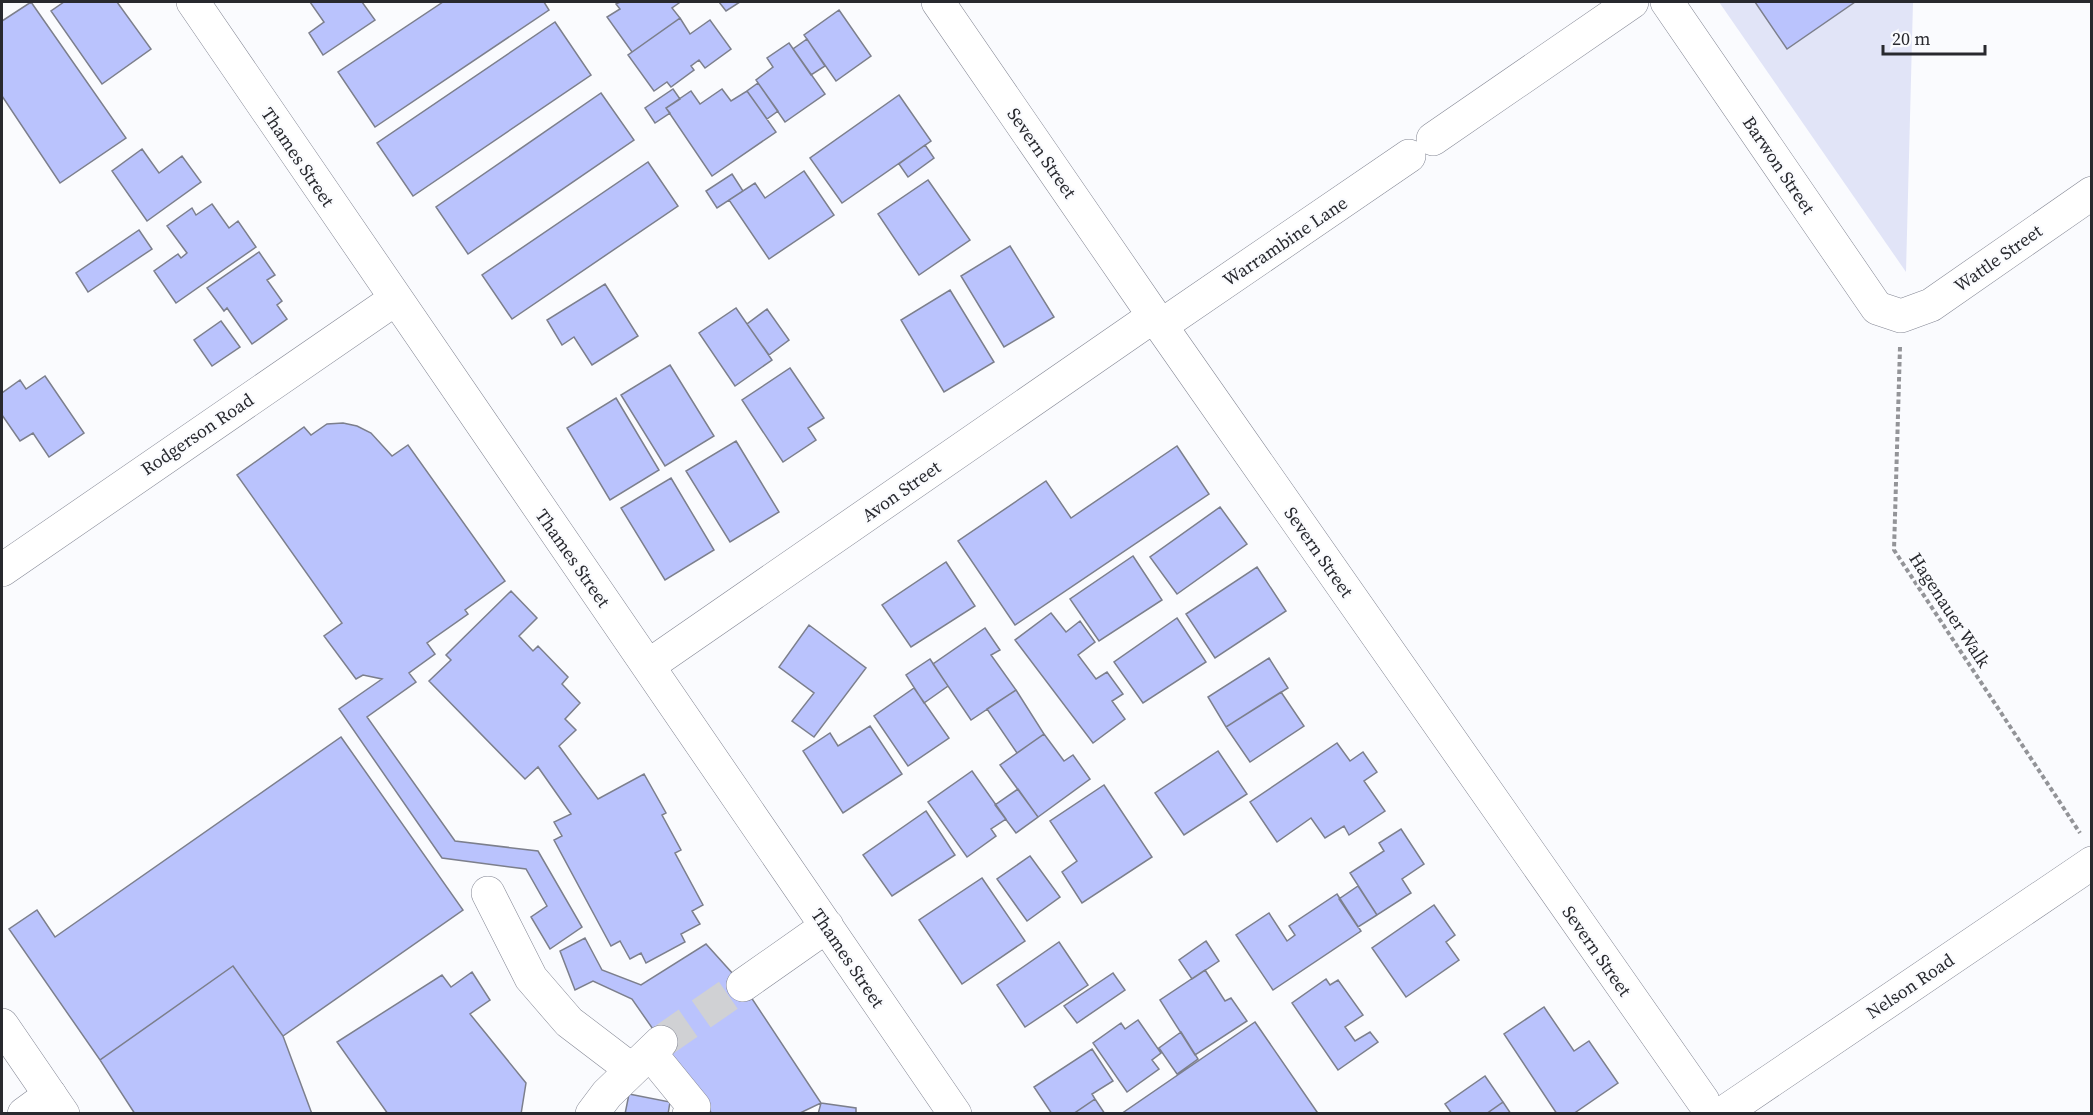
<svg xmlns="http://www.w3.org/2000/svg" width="2093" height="1115" font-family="'Source Serif 4',serif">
<rect width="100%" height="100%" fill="#fafbfe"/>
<!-- green -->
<path fill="#e1e4f7" d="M1719,2H1913L1906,272Z"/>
<!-- building -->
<path fill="#bac3fd" stroke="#7c7f8c" stroke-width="1.5" d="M31,2L126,138L60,183L2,96V21Z
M64,2H117L151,49L102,84L51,11Z
M310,2H362L375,20L323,55L309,33L324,22Z
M443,2H544L549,10L375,127L338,72Z
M620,2H678L679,3L672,8L680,18L632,52L607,17L620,9L616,4Z
M719,2H740L726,11Z
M1755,2H1855L1787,49Z
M839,10L871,56L836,81L804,35Z
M680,18L690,34L710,20L731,49L705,68L699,60L691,66L694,70L671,87L667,82L654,91L628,55Z
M555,22L591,75L413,196L377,143Z
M807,39L825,66L811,75L793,49Z
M789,43L825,94L785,122L756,80L773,67L767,58Z
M758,83L778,111L767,119L747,91Z
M673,89L680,99L666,108L670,113L655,123L645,108Z
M722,89L731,101L747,91L776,132L712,176L666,108L691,91L700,104Z
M601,93L634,140L468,254L436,207Z
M899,95L931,141L842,203L810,158Z
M925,145L934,158L908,177L899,164Z
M142,149L159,173L182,156L201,182L147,221L112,171Z
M648,162L678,206L512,319L482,275Z
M804,171L834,215L769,259L729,200L755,183L765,198Z
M732,174L743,191L717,208L706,191Z
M928,180L970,240L919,275L878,214Z
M212,204L229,228L238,221L256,247L176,303L154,271L178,254L181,258L187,253L167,226L192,208L196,215Z
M139,230L152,249L88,292L76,273Z
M1010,246L1054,317L1004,347L961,276Z
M259,252L275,275L267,280L282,301L277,305L287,319L252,344L227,308L224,311L207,288Z
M605,284L638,336L592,365L574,337L562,345L547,320Z
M950,290L994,362L944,392L901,320Z
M736,308L772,360L735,386L699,333Z
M767,309L789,340L769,355L747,324Z
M221,321L240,347L212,366L194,340Z
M670,365L714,436L665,466L621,395Z
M790,368L824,418L808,428L816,440L783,462L742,400Z
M45,376L84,433L49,457L33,433L20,441L2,415V393L20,380L26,389Z
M616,398L659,470L610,500L567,428Z
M343,423L357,426L371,433L392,456L408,445L505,581L465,610L468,614L427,643L435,654L409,673L416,682L367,717L455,841L538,851L582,927L550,949L531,917L547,906L526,869L442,858L339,709L382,679L363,675L356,679L324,636L342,623L237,475L304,427L311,435L327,424Z
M736,441L779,512L730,542L686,471Z
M1177,446L1209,494L1015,625L958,541L1046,481L1071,518Z
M671,478L714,550L665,580L621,508Z
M1220,507L1247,544L1177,594L1150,557Z
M1133,556L1162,600L1099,641L1070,599Z
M946,562L975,606L911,647L882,605Z
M1257,567L1286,611L1215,658L1186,614Z
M511,591L537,618L519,636L533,651L538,646L568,677L562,684L580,703L565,719L576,730L559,746L598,799L644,774L666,813L662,815L681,850L675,853L703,905L692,911L700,924L681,934L685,942L646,963L641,953L630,959L620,941L611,946L554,840L562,836L554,822L571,814L538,767L525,779L429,681L451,660L446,655Z
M1051,613L1066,632L1080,621L1095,642L1078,655L1096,679L1107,672L1123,694L1112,701L1125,719L1093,743L1015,640Z
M1177,618L1206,662L1143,703L1114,662Z
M809,625L866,668L814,737L792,721L814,693L779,667Z
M985,628L1000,650L991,655L1016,690L971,720L933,664Z
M1269,658L1288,688L1226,727L1208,697Z
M930,659L948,686L924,703L906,675Z
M914,688L949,738L908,766L874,716Z
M1016,690L1044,734L1017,753L987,709Z
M1281,692L1304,726L1250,762L1226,727Z
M870,726L902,774L843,813L803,751L830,733L838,746Z
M1044,734L1064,761L1073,755L1090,779L1038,817L1000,765Z
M341,737L463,910L283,1036L233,966L100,1060L9,929L37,910L55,937Z
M1337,743L1350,761L1363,752L1377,772L1364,781L1385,811L1349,835L1344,826L1325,838L1311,818L1277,842L1250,802Z
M1218,751L1247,794L1184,835L1155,793Z
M972,771L1006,819L991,829L996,836L967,857L928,802Z
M1104,785L1152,857L1082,903L1062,872L1077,861L1050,821Z
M1018,789L1038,817L1016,833L995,805Z
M926,811L955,855L892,896L863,855Z
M1401,829L1424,864L1402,879L1411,893L1377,915L1350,873L1384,851L1379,843Z
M1030,856L1060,897L1027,921L997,879Z
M982,878L1025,941L962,984L919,920Z
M1358,886L1377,915L1358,927L1339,899Z
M1337,894L1361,931L1273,990L1236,935L1269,913L1287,941L1295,935L1289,926Z
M1434,905L1455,935L1446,942L1459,960L1406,997L1372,948Z
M585,938L602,970L641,985L706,944L743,985L821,1103L798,1114H712L632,999L593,981L575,990L560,951Z
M1206,941L1219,961L1192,979L1179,960Z
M1059,942L1088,985L1025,1027L997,985Z
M233,966L283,1036L312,1114H135L100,1060Z
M1205,970L1225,1001L1231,998L1247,1021L1195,1055L1160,1000Z
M472,972L490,1000L470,1014L526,1083L521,1114H388L337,1042L442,975L451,987Z
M1113,973L1125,990L1077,1023L1064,1006Z
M1326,979L1330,985L1338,980L1363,1015L1345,1027L1355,1041L1370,1032L1378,1042L1338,1070L1292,1003Z
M1544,1007L1574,1051L1589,1041L1618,1083L1573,1114H1557L1504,1034Z
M1138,1020L1161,1053L1152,1060L1159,1069L1127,1092L1093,1043L1121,1023L1125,1029Z
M1255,1022L1317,1112L1315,1114H1121Z
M1181,1032L1198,1059L1177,1074L1159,1048Z
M1092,1049L1113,1081L1092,1094L1095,1099L1073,1114H1052L1034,1087Z
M1485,1076L1503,1102L1486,1114H1452L1445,1104Z
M629,1094L670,1102L668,1114H625Z
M1095,1099L1105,1114H1073Z
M1503,1102L1511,1114H1486Z
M821,1103L856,1108V1114H818Z"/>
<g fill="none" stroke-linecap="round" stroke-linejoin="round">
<!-- minor-tunnel -->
<path stroke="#d0d1d4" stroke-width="33" stroke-dasharray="33 16" stroke-linecap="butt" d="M661,1042L743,985"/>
<!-- minor casing -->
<g stroke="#848794" stroke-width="34">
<path id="minor" d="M193,2C444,374 701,742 955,1114
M938,2L1154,316L1703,1101
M1667,2L1877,308L1901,316L1931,305L2092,193
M1433,139L1632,2
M1162,325L1409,156
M2,570L394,300
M648,666L1154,316
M488,893L531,978L569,1022L632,1070
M743,985L827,926
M650,1053L694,1107L689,1114
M1729,1109L2092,863
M24,1114L50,1095
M592,1114L607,1094L661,1042"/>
</g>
<!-- major casing -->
<g stroke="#848794" stroke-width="34">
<path id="major" d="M2,1025L63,1114"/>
</g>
<!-- path -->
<path stroke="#939498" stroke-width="4" stroke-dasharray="4.5 3" stroke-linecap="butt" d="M1900,347L1894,550L2080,833"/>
<!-- minor -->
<use href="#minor" stroke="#fff" stroke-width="33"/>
<!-- major -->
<use href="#major" stroke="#fff" stroke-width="33"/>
</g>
<g text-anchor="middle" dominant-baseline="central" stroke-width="4.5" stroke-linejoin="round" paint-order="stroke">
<!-- street labels -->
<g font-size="18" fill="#28292e" stroke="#fafbfe">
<text transform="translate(1042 153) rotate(55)">Severn Street</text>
<text transform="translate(298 157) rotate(56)">Thames Street</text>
<text transform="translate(1779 165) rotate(56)">Barwon Street</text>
<text transform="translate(1285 241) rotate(-34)">Warrambine Lane</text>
<text transform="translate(1998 258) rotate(-35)">Wattle Street</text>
<text transform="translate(197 434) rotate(-34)">Rodgerson Road</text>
<text transform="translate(901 491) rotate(-35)">Avon Street</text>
<text transform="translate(1319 552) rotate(55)">Severn Street</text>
<text transform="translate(573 558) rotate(55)">Thames Street</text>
<text transform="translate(1950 610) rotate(57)">Hagenauer Walk</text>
<text transform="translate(1597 951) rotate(55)">Severn Street</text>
<text transform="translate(848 958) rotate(56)">Thames Street</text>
<text transform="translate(1910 986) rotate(-34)">Nelson Road</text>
</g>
</g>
<!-- border -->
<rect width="2093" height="1115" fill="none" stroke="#28292e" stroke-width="6"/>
<!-- scale -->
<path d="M1883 45v9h102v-9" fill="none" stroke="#28292e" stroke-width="3"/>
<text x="1892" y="45" font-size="18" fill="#28292e" stroke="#fafbfe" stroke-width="4.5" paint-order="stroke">20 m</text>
</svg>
